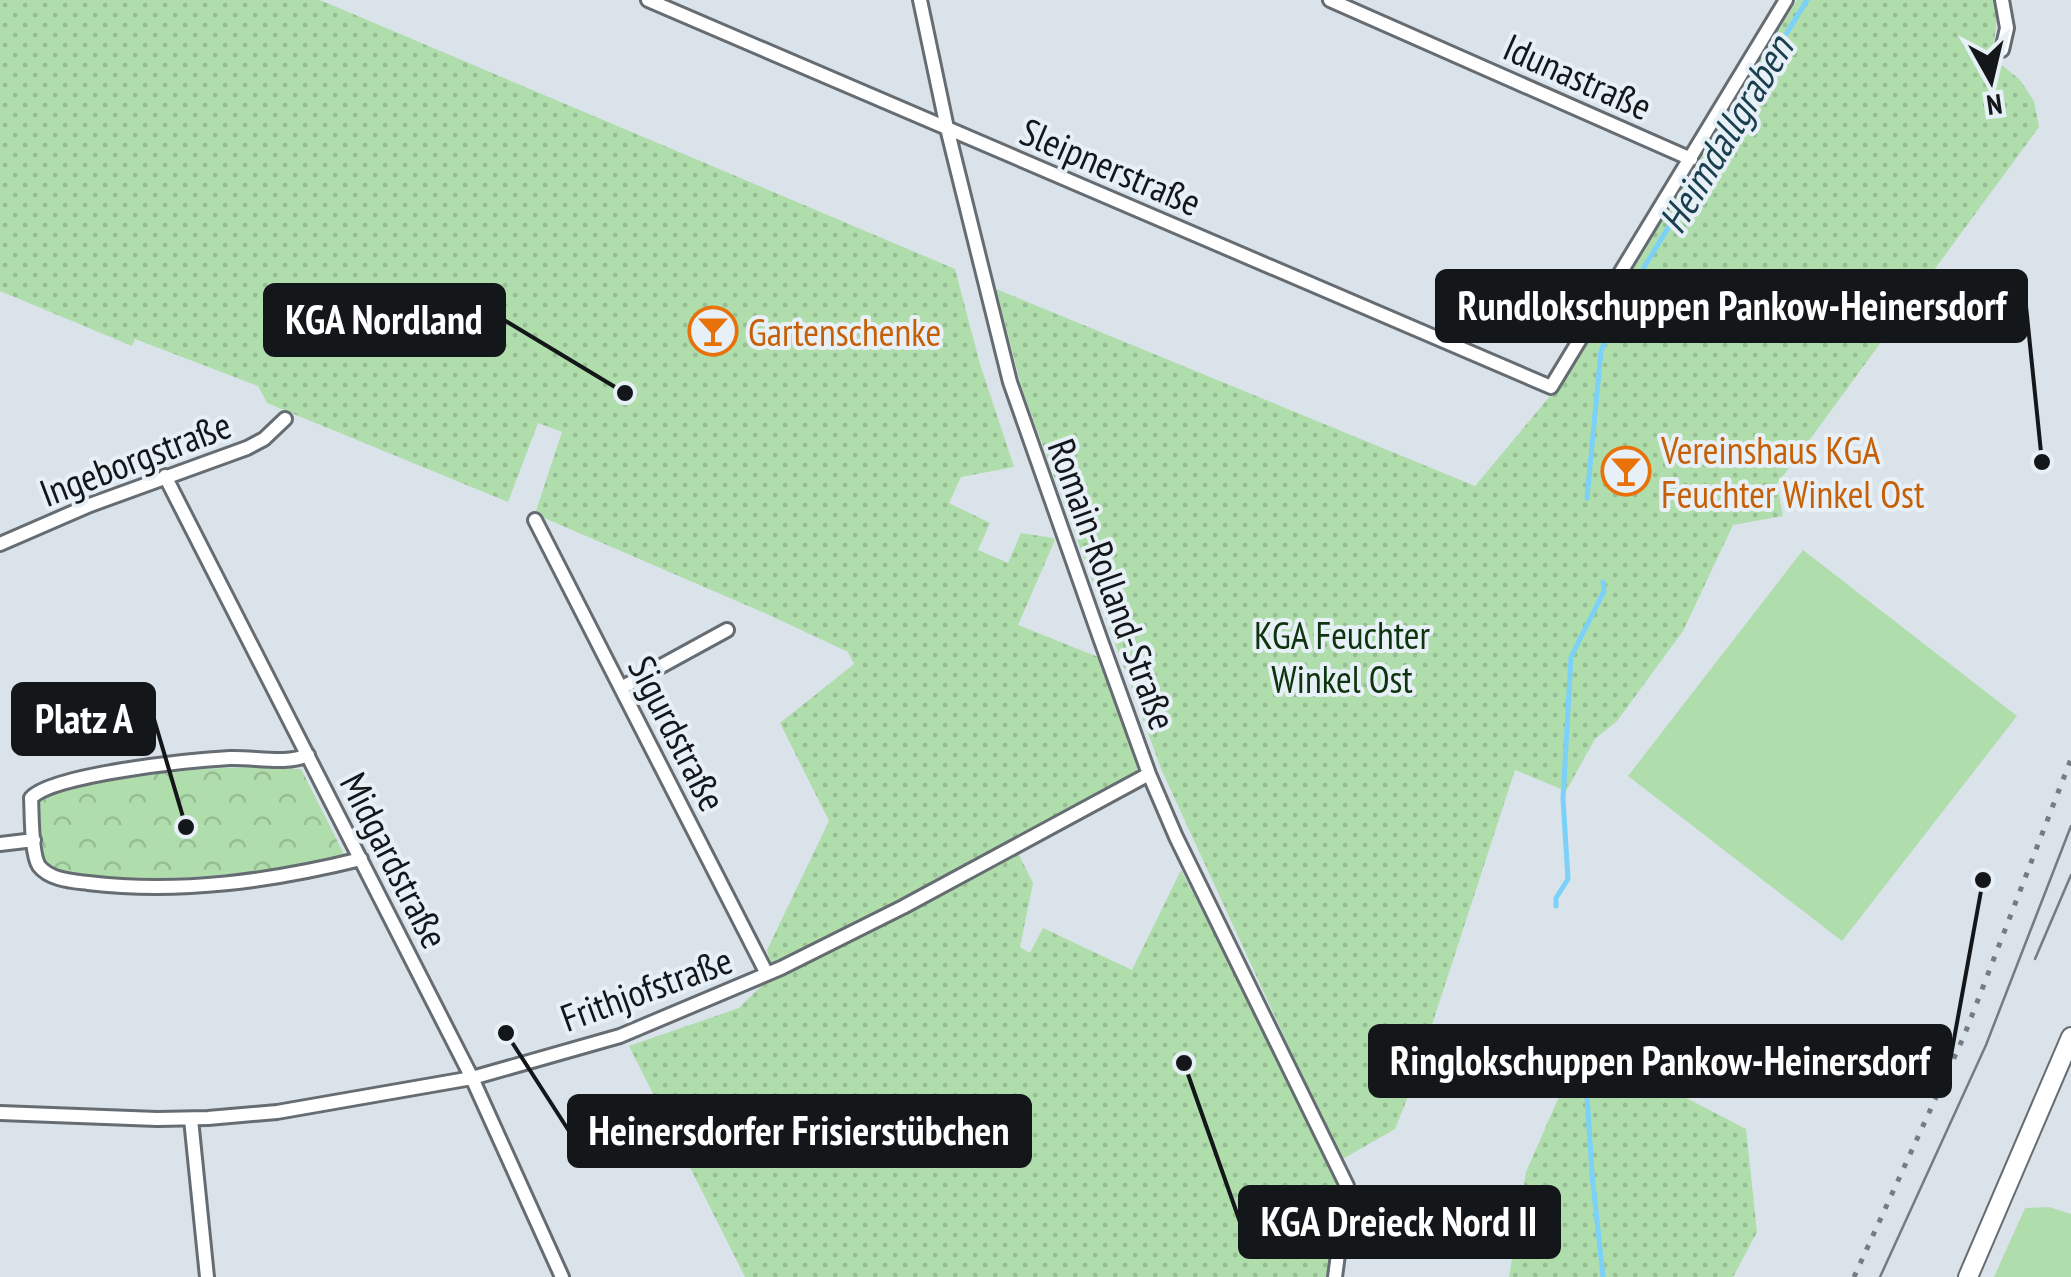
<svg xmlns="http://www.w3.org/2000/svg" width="2071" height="1277" font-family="'PT Sans Narrow',sans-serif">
<defs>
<pattern id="park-crowns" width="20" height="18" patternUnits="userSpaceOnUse" patternTransform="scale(2.5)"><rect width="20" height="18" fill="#b0ddac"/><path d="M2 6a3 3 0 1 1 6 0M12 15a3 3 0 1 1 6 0" fill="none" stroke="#96bd93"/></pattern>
<pattern id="garden-dots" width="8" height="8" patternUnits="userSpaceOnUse" patternTransform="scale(2.5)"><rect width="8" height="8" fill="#b0ddac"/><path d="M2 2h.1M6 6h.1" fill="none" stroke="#96bd93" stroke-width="1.8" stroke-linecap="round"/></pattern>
</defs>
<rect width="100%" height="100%" fill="#dae3ea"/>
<!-- grass -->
<path fill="#b0ddac" d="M1803,550L2017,716L1842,941L1628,776Z
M2049,1207L2071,1214V1277H1994L2025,1208Z"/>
<!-- park -->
<path fill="url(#park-crowns)" d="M250,767L301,769L345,856C245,877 146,886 45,869L38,799C108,777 177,769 250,767Z"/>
<!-- garden -->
<path fill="url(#garden-dots)" d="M0,0H320L955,269L980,364L1014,467L961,477L949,503L990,523L978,550L1008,563L1021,533L1053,538L1055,540L1018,625L1098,657L1141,763L1133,775L1013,843L1033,883L1020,947L1030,953L1043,928L1132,970L1181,870L1328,1154L1338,1186L1332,1257L1327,1277H745L629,1046L739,1008L773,974L767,950L829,821L780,723L854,664L848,652L767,614L535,514L562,432L538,423L508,502L267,403L258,386L135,339L132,346L0,291Z
M1797,0H1995L1998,12L1992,57L2020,80L2034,101L2039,127L1777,484L1783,516L1733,525L1683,631L1617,721L1595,739L1566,791L1515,770L1411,1089L1395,1129L1341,1160L1162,771L1022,389L996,289L1475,486L1556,389Z
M1586,1035L1621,1058L1671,1085V1090L1746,1129L1757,1232L1733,1277H1509L1526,1172Z"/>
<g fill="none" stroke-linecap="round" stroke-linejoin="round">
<!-- stream -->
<path stroke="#7cd1f8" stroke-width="5" d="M1587,498L1601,351L1621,305L1807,0
M1556,906V898L1568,879L1563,799L1571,657L1604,591L1603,582
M1596,1055L1586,1080L1592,1174L1603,1277"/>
<!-- minor casing -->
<g stroke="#656c72" stroke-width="18">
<path id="minor" d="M648,0L1551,387L1786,0
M920,0L947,128L1010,382L1100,638L1149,774L1176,837L1347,1186L1335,1277
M1330,0L1691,159
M2002,50L2007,28L2002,0
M165,476L472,1078L562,1277
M535,520L767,974
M0,544L90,505L247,448L264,439L285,419
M621,688L727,630
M308,755C286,765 255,757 230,758C193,760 53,774 31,798C32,814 31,854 39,866C50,880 72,881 88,883C180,894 272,881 361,859
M0,844L34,840
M0,1113L157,1119L208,1118L277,1112L472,1078L620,1036L781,968L903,907L1149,774
M191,1119L207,1277"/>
</g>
<!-- secondary casing -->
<g stroke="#656c72" stroke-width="22">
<path id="secondary" d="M1968,1277L2071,1037"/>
</g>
<!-- minor -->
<use href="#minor" stroke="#fff" stroke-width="12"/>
<!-- secondary -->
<use href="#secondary" stroke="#fff" stroke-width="18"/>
<!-- tram -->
<path stroke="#757b80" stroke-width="2.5" d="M2035,959L2071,875
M1880,1277L1986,1045L2071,826"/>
<!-- rail -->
<path stroke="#757b80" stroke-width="5" stroke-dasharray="5 10" stroke-linecap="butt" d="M1854,1277L1964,1036L2071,759"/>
</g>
<!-- icons -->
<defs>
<g id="bar-ring" transform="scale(2.5)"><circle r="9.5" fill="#e7f0f7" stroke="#e8710a" stroke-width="1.5"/><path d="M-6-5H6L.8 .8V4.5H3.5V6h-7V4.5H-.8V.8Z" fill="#e8710a"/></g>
</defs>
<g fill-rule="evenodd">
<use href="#bar-ring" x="713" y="331"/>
<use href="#bar-ring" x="1626" y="471"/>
</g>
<g text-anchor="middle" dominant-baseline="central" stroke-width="8" stroke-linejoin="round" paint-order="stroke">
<!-- street labels -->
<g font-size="38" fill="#14171a" stroke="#e7f0f7">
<text transform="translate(1578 76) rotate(24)">Idunastraße</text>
<text transform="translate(1111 166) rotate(23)">Sleipnerstraße</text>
<text transform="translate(135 458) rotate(-21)">Ingeborgstraße</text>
<text transform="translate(1113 584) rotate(70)">Romain-Rolland-Straße</text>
<text transform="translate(678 733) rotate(63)">Sigurdstraße</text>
<text transform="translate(395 860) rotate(63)">Midgardstraße</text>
<text transform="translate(646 988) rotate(-20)">Frithjofstraße</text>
</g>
<!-- food labels -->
<g font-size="38" fill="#c56008" stroke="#e7f0f7" text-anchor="start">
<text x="748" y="331">Gartenschenke</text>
<text x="1661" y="449">Vereinshaus KGA<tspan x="1661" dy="44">Feuchter Winkel Ost</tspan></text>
</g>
<!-- park labels -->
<g font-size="38" fill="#0e340d" stroke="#e7f0f7">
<text x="1342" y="634">KGA Feuchter<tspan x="1342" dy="44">Winkel Ost</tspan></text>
</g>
<!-- water labels -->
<g font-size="40" font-style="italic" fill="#193f4f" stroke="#e7f0f7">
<text transform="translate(1725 134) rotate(-59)">Heimdallgraben</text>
</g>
</g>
<!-- callouts -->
<path fill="none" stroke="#14171a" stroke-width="4" d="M2042 462L2026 306M625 393L504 320M186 827L154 719M1983 880L1950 1061M506 1033L569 1131M1184 1063L1240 1222"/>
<g fill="#14171a" stroke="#e7f0f7" stroke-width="4">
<circle cx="2042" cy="462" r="10"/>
<circle cx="625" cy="393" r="10"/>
<circle cx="186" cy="827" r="10"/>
<circle cx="1983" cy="880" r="10"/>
<circle cx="506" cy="1033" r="10"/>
<circle cx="1184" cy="1063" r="10"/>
</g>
<g fill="#14171a" stroke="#14171a" stroke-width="4">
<rect x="1437" y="271" width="589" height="70" rx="10"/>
<rect x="265" y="285" width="239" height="70" rx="10"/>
<rect x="13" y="684" width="141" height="70" rx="10"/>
<rect x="1370" y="1026" width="580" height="70" rx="10"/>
<rect x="569" y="1096" width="461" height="70" rx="10"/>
<rect x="1240" y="1187" width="319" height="70" rx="10"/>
</g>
<g font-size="40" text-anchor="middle" font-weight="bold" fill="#fff">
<text x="1732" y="320">Rundlokschuppen Pankow-Heinersdorf</text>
<text x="384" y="334">KGA Nordland</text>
<text x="84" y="733">Platz A</text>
<text x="1660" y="1075">Ringlokschuppen Pankow-Heinersdorf</text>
<text x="799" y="1145">Heinersdorfer Frisierstübchen</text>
<text x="1399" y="1236">KGA Dreieck Nord II</text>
</g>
<!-- north arrow -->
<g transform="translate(1991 80) rotate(172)" stroke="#e7f0f7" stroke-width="8" paint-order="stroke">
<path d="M0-8L18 38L0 25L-18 38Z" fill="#14171a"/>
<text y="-15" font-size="28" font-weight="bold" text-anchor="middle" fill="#14171a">N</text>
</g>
</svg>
